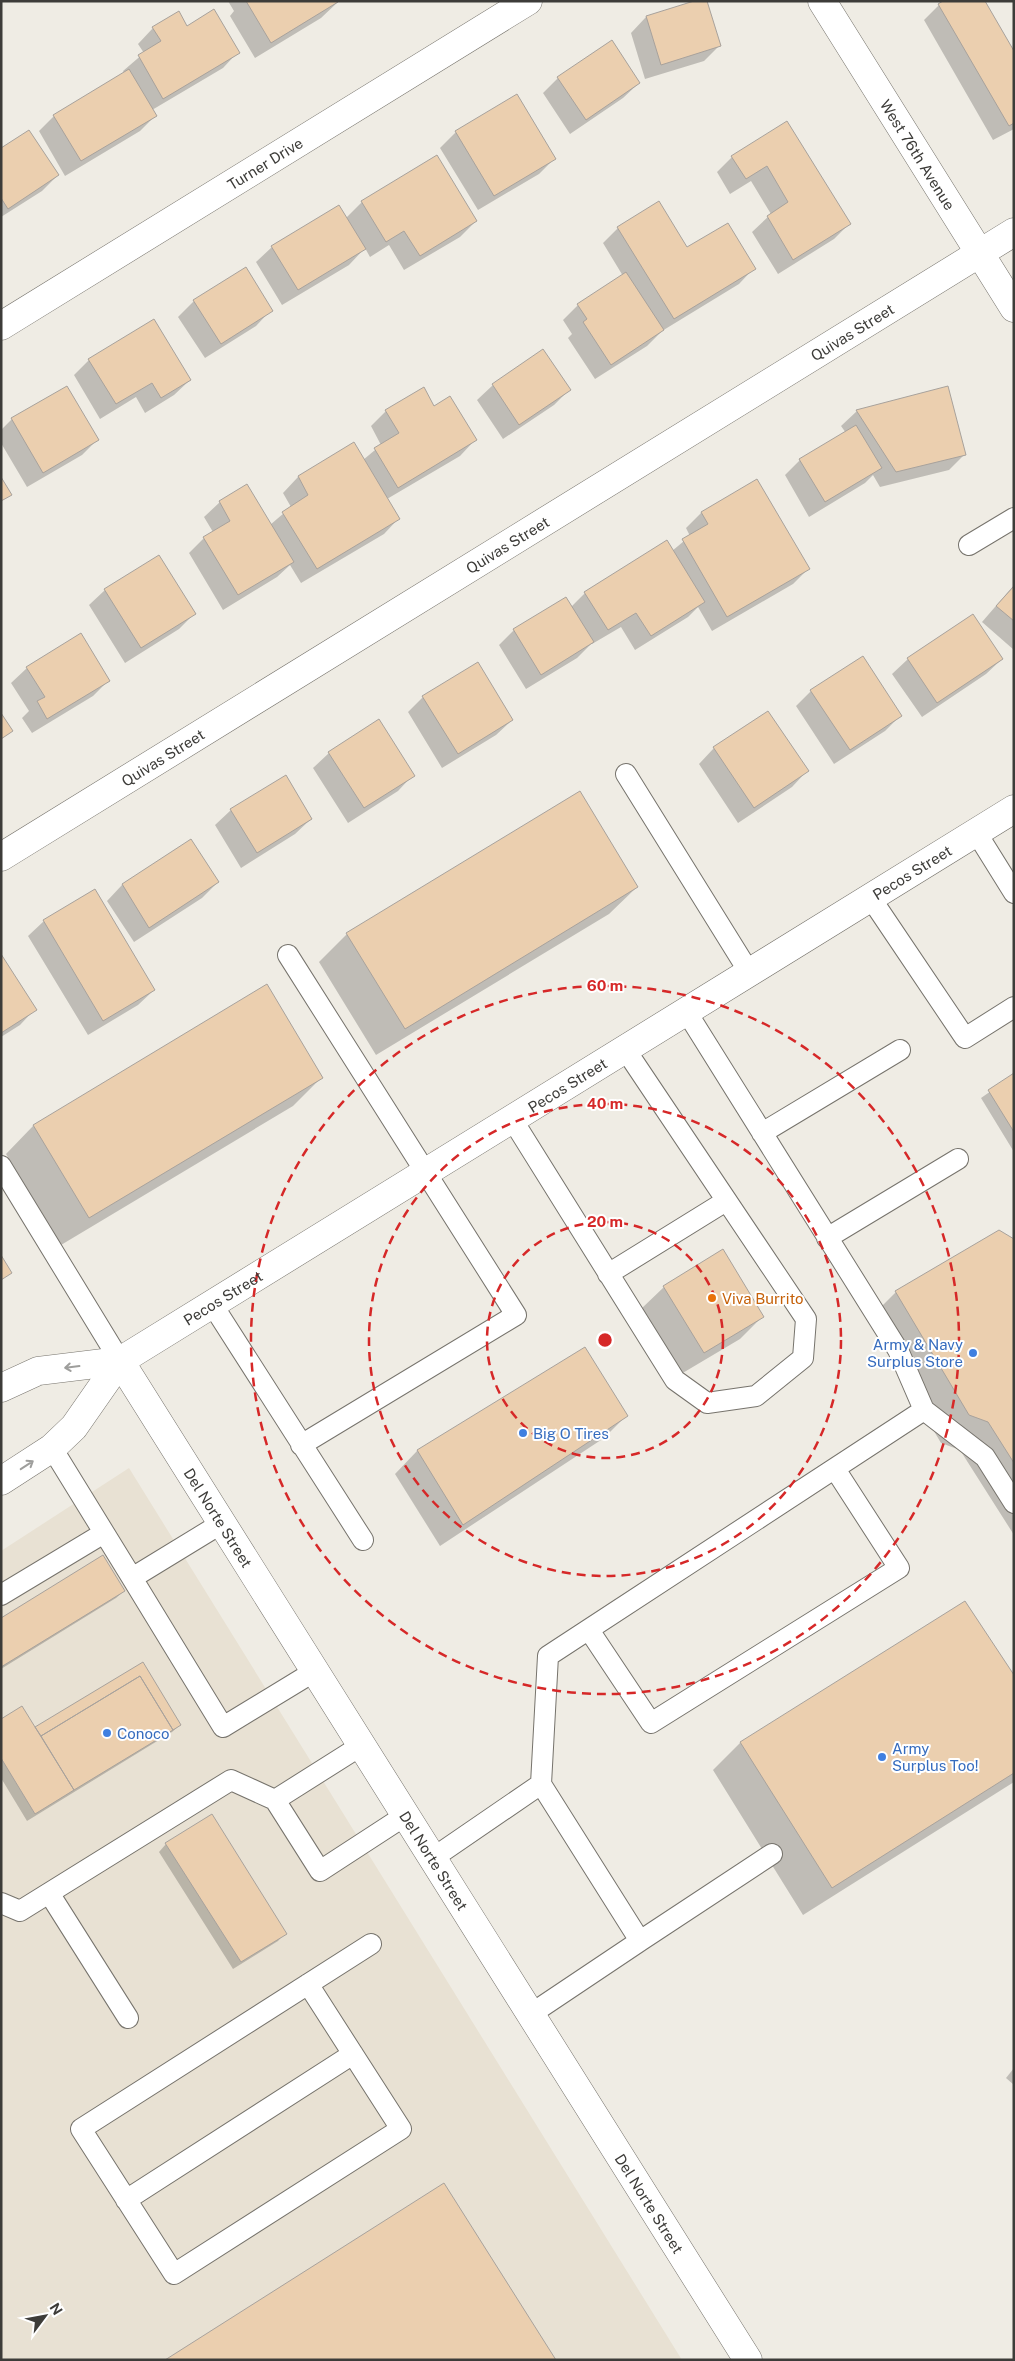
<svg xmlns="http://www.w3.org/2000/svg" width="1015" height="2361" font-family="'Public Sans',sans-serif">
<rect width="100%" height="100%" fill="#efece4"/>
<!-- built -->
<path fill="#e8e1d3" d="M129,1468L682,2360H1V1551Z"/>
<!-- shadow -->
<path fill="#0003" d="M228,1H339L321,18L255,58L230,16L234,11Z
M939,5L1014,54V129L993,140L924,20Z
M646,17L719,46L704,61L645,79L631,33Z
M187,27L238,52L223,68L152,110L155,116L140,131L65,176L39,131L54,116L124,73L123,71L144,53L138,44L153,28Z
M558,78L639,83L623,98L570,134L543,93Z
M787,123L849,224L834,239L778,274L752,232L771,214L751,181L730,194L717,172L732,157Z
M456,132L554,159L539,174L478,210L440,148Z
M1,150L58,175L42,191L1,217Z
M362,202L476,221L460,237L404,270L389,245L370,257L365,248L349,265L282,305L256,262L272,247L346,218Z
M618,228L754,268L739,284L662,331L647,346L595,379L568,338L572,334L563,320L578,305L623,276L603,243Z
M245,269L271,310L256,326L205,358L178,317L194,301Z
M543,351L569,390L554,405L503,439L477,400L493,385Z
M89,360L190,380L174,395L145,413L136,397L100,419L74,375Z
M434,407L475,440L460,456L387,499L399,518L384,534L301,583L290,565L277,577L223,610L189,553L204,538L213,532L204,517L220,502L270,525L291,507L283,493L298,477L354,444L363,460L381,445L371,426L386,411Z
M857,411L965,454L949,470L880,487L873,475L865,483L809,517L785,475L800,460L846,433L841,426Z
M12,419L97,440L82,455L27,487L1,443V430Z
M757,481L808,569L793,584L712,631L698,607L688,617L635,650L621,627L592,644V643L577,658L526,689L499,645L514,630L571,607L585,593L672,551L690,536L686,528L701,513Z
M1014,585V650L982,622Z
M105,590L194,614L179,629L125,663L89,605Z
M908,659H1002L986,674L922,717L892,674Z
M27,668L108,681L93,696L32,733L22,718L29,711L11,683Z
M811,691L900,716L885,731L834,764L796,706Z
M423,697L512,720L496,735L442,768L408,712Z
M379,721L413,775L398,791L348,823L313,768L329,753Z
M714,748L807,771L792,787L738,823L699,764Z
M285,777L311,819L295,834L241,868L215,825L231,810Z
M191,841L218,882L202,898L134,942L107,901L122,885Z
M637,887L609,914L376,1055L319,962L347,934Z
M94,890L154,990L138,1005L88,1035L28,936L44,921Z
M1,956L35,1009L20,1025L1,1037Z
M266,986L321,1078L293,1106L61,1245L6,1154L33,1126Z
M1014,1075V1152L981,1098Z
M1014,1240V1535L960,1450L941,1443L868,1320L896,1292Z
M664,1287L762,1317L740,1339L681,1374L641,1309Z
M584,1349L626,1416L604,1438L440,1546L395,1474L417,1451Z
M124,1591L116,1598L1,1669V1619Z
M142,1664L180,1725L172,1732L27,1821L1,1778V1720L35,1729Z
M1014,1677V1782L803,1915L713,1770L741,1742Z
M166,1844L285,1933L278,1941L233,1969L159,1852Z
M1014,2068V2085L1006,2078Z"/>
<!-- building -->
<path fill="#ebcfaf" stroke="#a8a29c" d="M246,1H338V2L271,43Z
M694,1H707L721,46L661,65L646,16Z
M943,1H985L1014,51V123L1009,126L938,4Z
M214,9L240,53L163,99L138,55L161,41L152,27L179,11L187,26Z
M612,40L640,83L586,120L557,77Z
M129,69L157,116L81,161L53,115Z
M517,94L556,159L494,196L455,131Z
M787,121L851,224L793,260L767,216L788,202L767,166L746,179L731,156Z
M29,130L59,175L8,209L1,198V148Z
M437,155L477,221L420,256L404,231L386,242L361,201Z
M659,201L687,247L728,223L756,269L674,319L617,227Z
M339,205L366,249L298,290L271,246Z
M246,267L273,311L221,344L193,300Z
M626,272L664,330L611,365L583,322L587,319L577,304Z
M154,319L191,380L161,398L152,383L116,404L88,359Z
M543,349L571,390L519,425L492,384Z
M67,386L99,440L43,473L11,418Z
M948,386L966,455L896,472L856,410Z
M424,387L434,406L450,396L477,440L398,488L374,448L399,433L385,410Z
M856,425L882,468L825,502L799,459Z
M354,442L400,519L317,569L282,512L308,495L298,476Z
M1,477L12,495L1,501Z
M757,479L810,569L727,617L682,539L708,524L701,512Z
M247,484L294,562L238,595L203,537L230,521L219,501Z
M667,540L705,602L651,636L636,613L608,630L584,592Z
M159,555L196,614L141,648L104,589Z
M1014,586V621L996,606Z
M566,597L594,642L541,675L513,629Z
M973,614L1003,659L937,703L907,658Z
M81,633L110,681L47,719L37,701L45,697L26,667Z
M863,656L902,716L850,750L810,690Z
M478,662L513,720L458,754L422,696Z
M768,711L809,771L754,808L713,747Z
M1,713L13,731L1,739Z
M379,719L415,776L364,808L328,752Z
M286,775L312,819L257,853L230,809Z
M580,791L638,887L405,1029L346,933Z
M191,839L219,882L149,928L122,884Z
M95,889L155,990L103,1021L43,920Z
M1,954L37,1010L1,1033Z
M267,984L323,1078L89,1218L33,1125Z
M1014,1073V1132L988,1090Z
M999,1230L1014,1239V1463L988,1422L969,1415L895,1291Z
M723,1249L764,1317L704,1353L663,1286Z
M1,1255L12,1273L1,1280Z
M585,1347L628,1416L463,1525L417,1450Z
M103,1555L125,1591L1,1667V1618Z
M965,1601L1014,1675V1773L832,1888L740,1742Z
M143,1662L181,1725L173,1730L140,1676L41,1736L35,1727Z
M140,1676L173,1730L74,1790L41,1736Z
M22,1706L74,1790L35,1814L1,1758V1719Z
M212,1814L287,1934L241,1962L165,1843Z
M444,2183L556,2360H165Z"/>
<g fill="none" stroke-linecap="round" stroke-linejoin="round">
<!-- lane casing -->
<g stroke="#76736c" stroke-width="22">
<path id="lane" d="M969,545L1014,518
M626,774L749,972
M976,832L1014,893
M870,897L965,1038L1014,1007
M288,955L516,1315L301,1445
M512,1119L675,1380L707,1403L756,1396L803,1358L806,1319L625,1049
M762,1133L900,1050
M1,1166L120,1361
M827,1238L958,1159
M608,1274L726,1201
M212,1304L363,1540
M924,1410L985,1457L1014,1503
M52,1448L132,1578L222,1523
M132,1578L223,1727L315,1671
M1,1595L104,1533
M589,1630L651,1723L899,1568L835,1469
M275,1800L320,1871L406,1815
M433,1858L541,1784L548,1656L924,1410L898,1350L686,1011
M49,1893L128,2018
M1,1903L20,1911L231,1780L275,1800L362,1745
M640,1941L772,1854
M308,1984L401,2129L174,2274L81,2129L371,1944
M531,2014L640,1941L541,1784
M126,2200L353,2054"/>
</g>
<!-- street casing -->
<g stroke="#76736c" stroke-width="29">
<g id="street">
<path id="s1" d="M1,326L528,1"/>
<path id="s2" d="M1,857L1014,232"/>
<path id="s3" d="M120,1361L748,2360"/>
</g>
</g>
<!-- secondary casing -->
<g stroke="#76736c" stroke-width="29">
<g id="secondary">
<path id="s4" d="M822,1L1014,308"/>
<path id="s5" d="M1,1388L38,1371L120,1361L1014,809"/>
<path d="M1,1481L52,1448L74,1427L120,1361"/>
</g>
</g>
<!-- lane -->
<use href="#lane" stroke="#fff" stroke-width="20"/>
<!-- street -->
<use href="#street" stroke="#fff" stroke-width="28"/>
<!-- secondary -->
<use href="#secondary" stroke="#fff" stroke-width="28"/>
</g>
<!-- one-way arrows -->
<defs><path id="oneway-shaft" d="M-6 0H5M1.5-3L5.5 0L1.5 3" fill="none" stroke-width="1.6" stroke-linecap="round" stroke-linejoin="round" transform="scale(1.25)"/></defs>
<g stroke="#9e9e9c">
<use href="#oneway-shaft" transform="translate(72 1367) rotate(173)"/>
<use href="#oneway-shaft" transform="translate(27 1465) rotate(-33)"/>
</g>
<!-- distance rings -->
<g fill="none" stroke="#d62828" stroke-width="2.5" stroke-dasharray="9 6">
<circle cx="605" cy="1340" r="118"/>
<circle cx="605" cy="1340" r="236"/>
<circle cx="605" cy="1340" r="354"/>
</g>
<!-- markers -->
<circle fill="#e8710a" stroke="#fff" stroke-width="2" cx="712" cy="1298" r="5"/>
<g fill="#3f7fe0" stroke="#fff" stroke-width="2">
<circle cx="973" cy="1353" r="5"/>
<circle cx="523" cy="1433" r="5"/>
<circle cx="107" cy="1733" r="5"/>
<circle cx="882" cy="1757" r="5"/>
</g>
<g text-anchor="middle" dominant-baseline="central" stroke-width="4" stroke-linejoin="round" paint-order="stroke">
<!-- street labels -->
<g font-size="15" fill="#3d3c39" stroke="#fff">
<text stroke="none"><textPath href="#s4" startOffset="181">West 76th Avenue</textPath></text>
<text stroke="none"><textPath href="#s1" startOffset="310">Turner Drive</textPath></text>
<text stroke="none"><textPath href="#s2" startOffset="1000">Quivas Street</textPath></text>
<text stroke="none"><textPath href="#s2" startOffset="595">Quivas Street</textPath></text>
<text stroke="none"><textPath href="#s2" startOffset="190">Quivas Street</textPath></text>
<text stroke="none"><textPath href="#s5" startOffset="1054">Pecos Street</textPath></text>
<text stroke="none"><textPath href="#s5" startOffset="649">Pecos Street</textPath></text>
<text stroke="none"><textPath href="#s5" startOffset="244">Pecos Street</textPath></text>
<text stroke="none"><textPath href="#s3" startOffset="185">Del Norte Street</textPath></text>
<text stroke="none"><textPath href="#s3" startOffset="590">Del Norte Street</textPath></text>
<text stroke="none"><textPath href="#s3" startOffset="995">Del Norte Street</textPath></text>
</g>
<!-- food labels -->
<g font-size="15" fill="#c56008" stroke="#fff" text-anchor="start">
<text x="722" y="1298">Viva Burrito</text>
</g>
<!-- shop labels -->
<g font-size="15" fill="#366cbe" stroke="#fff" text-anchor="start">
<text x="963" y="1344" text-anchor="end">Army &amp; Navy<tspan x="963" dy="17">Surplus Store</tspan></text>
<text x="533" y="1433">Big O Tires</text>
<text x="117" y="1733">Conoco</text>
<text x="892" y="1748">Army<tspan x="892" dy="17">Surplus Too!</tspan></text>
</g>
</g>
<circle cx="605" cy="1340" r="8" fill="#d62828" stroke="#fff" stroke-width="2.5"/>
<g font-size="15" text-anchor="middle" font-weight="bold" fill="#d62828" stroke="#fff" stroke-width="4" stroke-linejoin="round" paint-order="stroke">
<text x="605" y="991">60 m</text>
<text x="605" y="1109">40 m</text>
<text x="605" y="1227">20 m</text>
</g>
<!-- border -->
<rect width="1015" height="2361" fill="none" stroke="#3d3c39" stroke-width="5"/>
<!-- north arrow -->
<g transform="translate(45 2316) rotate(58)" stroke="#ffffff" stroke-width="4" paint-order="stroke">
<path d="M0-4L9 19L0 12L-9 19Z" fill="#3d3c39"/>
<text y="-8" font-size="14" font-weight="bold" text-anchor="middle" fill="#3d3c39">N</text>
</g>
</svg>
